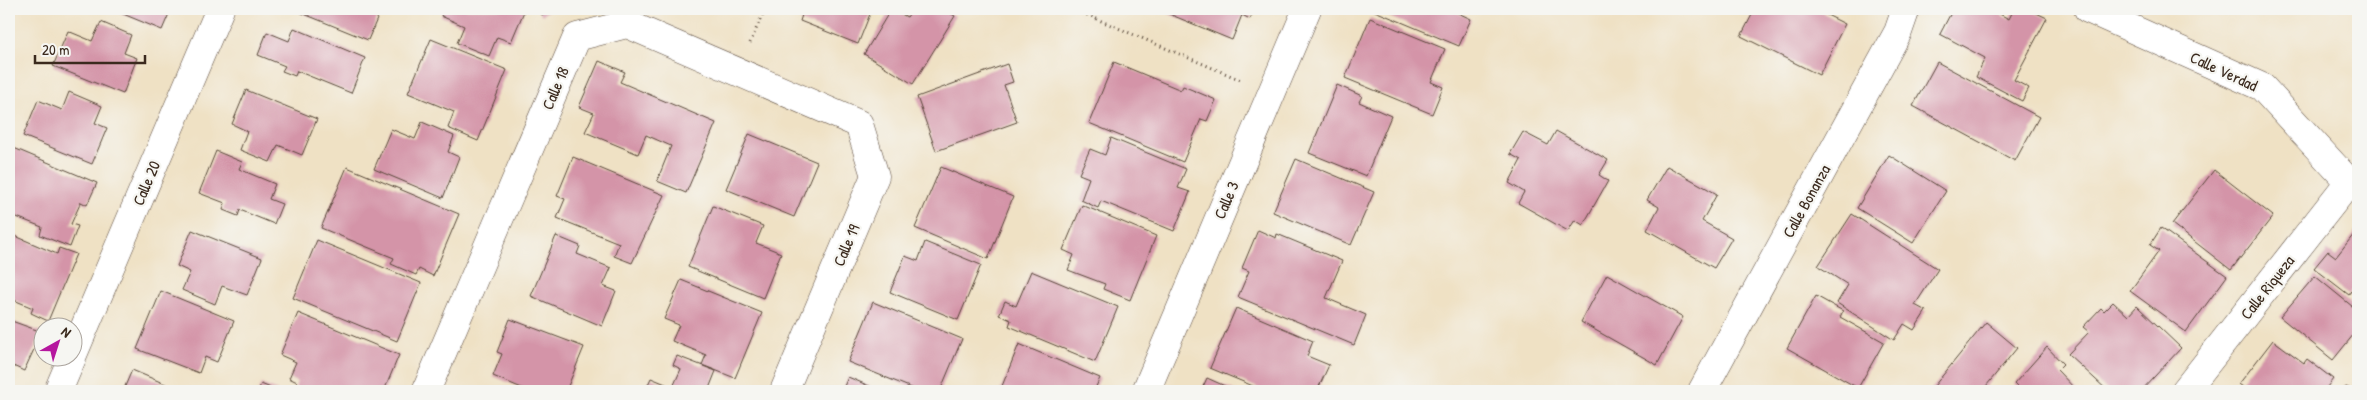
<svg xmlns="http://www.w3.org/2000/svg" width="2367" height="400" font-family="'Patrick Hand',sans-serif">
<rect width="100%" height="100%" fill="#f6f6f2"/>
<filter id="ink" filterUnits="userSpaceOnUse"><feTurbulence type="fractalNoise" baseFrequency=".02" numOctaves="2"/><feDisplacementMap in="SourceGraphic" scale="10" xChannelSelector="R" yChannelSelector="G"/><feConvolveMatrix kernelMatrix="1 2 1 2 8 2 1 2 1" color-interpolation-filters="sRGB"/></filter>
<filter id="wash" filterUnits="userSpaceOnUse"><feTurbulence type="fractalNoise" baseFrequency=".0096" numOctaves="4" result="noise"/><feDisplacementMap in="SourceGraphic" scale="20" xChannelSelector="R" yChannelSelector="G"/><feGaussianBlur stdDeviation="1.12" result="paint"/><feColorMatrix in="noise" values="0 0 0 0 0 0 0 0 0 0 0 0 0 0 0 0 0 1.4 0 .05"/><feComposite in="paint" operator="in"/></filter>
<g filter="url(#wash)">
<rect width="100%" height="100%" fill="#efe1c4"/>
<g id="blocks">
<!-- building -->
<path fill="#d494a8" d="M111,9H171L162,30Z
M292,9H373L380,12L368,40Z
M444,9H525L511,42L497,37L489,56L457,43L464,26L441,16Z
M537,9H550L542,15Z
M804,9H872L858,44L800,21Z
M891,9L907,17L913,9H943L955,16L913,84L864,54Z
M1157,9H1255L1250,19L1242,15L1232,40Z
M1370,9H1457L1456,12L1471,19L1459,46Z
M1755,9H1815L1845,24L1819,75L1741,36Z
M1953,9H1990L2009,19L2014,9H2028L2047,18L2014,80L2029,88L2022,101L1976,77L1985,58L1940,34Z
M1370,18L1445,49L1431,82L1443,87L1432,114L1345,78Z
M101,22L131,35L124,53L137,58L123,94L53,66L68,31L92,41Z
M294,28L365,58L351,93L297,71L295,76L282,71L285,66L258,55L267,32L289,41Z
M431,39L507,70L478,141L448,128L454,112L408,93Z
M599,61L625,72L620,82L716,123L686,193L657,181L671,146L646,135L638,154L585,132L594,113L579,107Z
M1114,62L1181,90L1183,86L1216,100L1207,121L1201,119L1183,162L1089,123Z
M1937,62L2039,117L2015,161L1913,106Z
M1007,64L1013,82L1004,85L1017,122L936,151L917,97Z
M1337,85L1362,96L1359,102L1391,116L1366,176L1309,153Z
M246,90L317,119L302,155L278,145L270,162L240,150L247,131L232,124Z
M69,92L102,106L95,123L107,128L92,164L23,136L38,100L62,110Z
M422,122L454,136L448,152L459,157L443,198L374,169L391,129L415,139Z
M1556,131L1608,160L1599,175L1608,181L1583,225L1575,220L1568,231L1518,203L1524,192L1509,183L1521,160L1510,154L1523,132L1548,145Z
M749,134L817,162L794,217L726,189Z
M1111,138L1186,169L1178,188L1190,192L1174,231L1101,201L1098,208L1081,200L1089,178L1079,174L1090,149L1105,155Z
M9,146L97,183L87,205L81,202L71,224L78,226L70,247L40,235L42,227L9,214Z
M216,151L242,162L239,169L275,184L269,199L282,204L274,224L240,210L238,216L223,210L225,203L199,193Z
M1889,155L1946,191L1913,243L1857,208Z
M573,157L664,195L632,263L614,256L619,243L557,218L565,199L557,196Z
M1296,159L1374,192L1351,245L1273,212Z
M1667,166L1717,194L1702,221L1732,238L1714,268L1647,230L1659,207L1647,200Z
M347,167L459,214L433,276L419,269L416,275L391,264L394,258L321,228Z
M941,167L1013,197L988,259L915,228Z
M2214,170L2273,216L2231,270L2172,224Z
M1082,205L1156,236L1130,300L1103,289L1105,284L1068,270L1074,255L1063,250Z
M713,206L763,226L756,243L781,253L763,298L688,267Z
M1852,214L1938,269L1915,305L1926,311L1914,330L1904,324L1894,340L1837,303L1848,285L1818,266Z
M2161,228L2227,276L2186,332L2130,291L2159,251L2150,245Z
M2358,229V283L2349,295L2314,268L2328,251L2336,257Z
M192,230L262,258L247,295L222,286L215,304L182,290L190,272L177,266Z
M1258,230L1276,238L1277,234L1342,261L1326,298L1366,315L1354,345L1238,297L1249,271L1242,268Z
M13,235L57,254L59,248L76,254L48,321L31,313L33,308L9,298V239H11Z
M556,236L580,246L577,254L611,268L603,286L616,291L602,326L531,296Z
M317,240L421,283L397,341L293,298Z
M925,242L981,265L958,320L890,292L905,256L918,261Z
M1031,271L1118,307L1095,362L1009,326L1011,320L999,315L1005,301L1016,306Z
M1607,274L1683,317L1657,365L1581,322Z
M2315,276L2358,311V329L2333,360L2280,317Z
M681,280L762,313L735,378L702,365L706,355L672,341L679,325L664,319Z
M161,291L234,321L217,362L205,357L199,373L137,349Z
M1816,296L1843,311L1840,317L1884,342L1858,388L1787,348Z
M873,302L962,339L940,391H919L848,362Z
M2113,302L2128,316L2137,306L2181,348L2141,391H2108L2068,354L2089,332L2083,327L2101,308L2104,311Z
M1236,308L1313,341L1307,356L1329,365L1317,391H1265L1210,368Z
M298,313L399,355L384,391H305L295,387L297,382L289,378L296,362L280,355Z
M510,319L584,347L566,391H529L493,376L502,354L497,352Z
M9,320L42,332L24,371L11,365L9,369Z
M1986,322L2017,348L1982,391H1930Z
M2273,340L2304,363L2307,359L2333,379L2324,391H2248L2239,384Z
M1019,344L1100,378L1094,391H1000Z
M2047,347L2063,364L2057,370L2077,391H2021L2014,384Z
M677,356L716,371L708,391H645L651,378L673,387L681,369L673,365Z
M132,370L182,391H123Z
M848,377L881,391H842Z
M1207,378L1236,391H1201Z
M261,384L278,391H258Z
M2346,387L2356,391H2341Z"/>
</g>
</g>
<g filter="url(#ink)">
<use href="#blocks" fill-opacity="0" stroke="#564537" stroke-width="1"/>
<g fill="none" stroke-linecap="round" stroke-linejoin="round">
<!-- street casing -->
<g stroke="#564537" stroke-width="29">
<path id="street" d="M2088,9L2262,87L2349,182L2358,186
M72,357L220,9
M58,391L72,358
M426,391L577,37L627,24L859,124L875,176L784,391
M1146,391L1307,9
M1702,391L1898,32L1906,9
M2185,391L2349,182"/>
</g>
<!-- path -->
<path stroke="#564537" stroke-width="3" stroke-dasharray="1 4" stroke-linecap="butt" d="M1073,9L1241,80
M750,43L765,9"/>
<!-- street -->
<use href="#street" stroke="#fff" stroke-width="28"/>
</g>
</g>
<g text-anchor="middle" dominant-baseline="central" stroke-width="4.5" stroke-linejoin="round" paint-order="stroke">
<!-- street labels -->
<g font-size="16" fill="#3b2a1e" stroke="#f6f6f2">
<text transform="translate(2224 71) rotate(25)">Calle Verdad</text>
<text transform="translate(555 88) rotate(-67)">Calle 18</text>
<text transform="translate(146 183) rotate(-67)">Calle 20</text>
<text transform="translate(1226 200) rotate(-67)">Calle 3</text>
<text transform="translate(1806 201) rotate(-61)">Calle Bonanza</text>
<text transform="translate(846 245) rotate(-67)">Calle 19</text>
<text transform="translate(2267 287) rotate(-52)">Calle Riqueza</text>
</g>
</g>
<!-- margin -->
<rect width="2367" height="400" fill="none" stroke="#f6f6f2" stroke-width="30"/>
<!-- north arrow -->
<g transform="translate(58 342) rotate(39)"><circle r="24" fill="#f6f6f2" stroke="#aba49d"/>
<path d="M0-4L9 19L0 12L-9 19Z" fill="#b5179e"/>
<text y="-8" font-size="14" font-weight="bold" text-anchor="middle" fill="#3b2a1e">N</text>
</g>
<!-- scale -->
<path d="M35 55v8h110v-8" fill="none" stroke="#3b2a1e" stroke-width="2.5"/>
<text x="42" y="55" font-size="15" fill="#3b2a1e" stroke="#f6f6f2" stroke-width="4" paint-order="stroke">20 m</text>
</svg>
